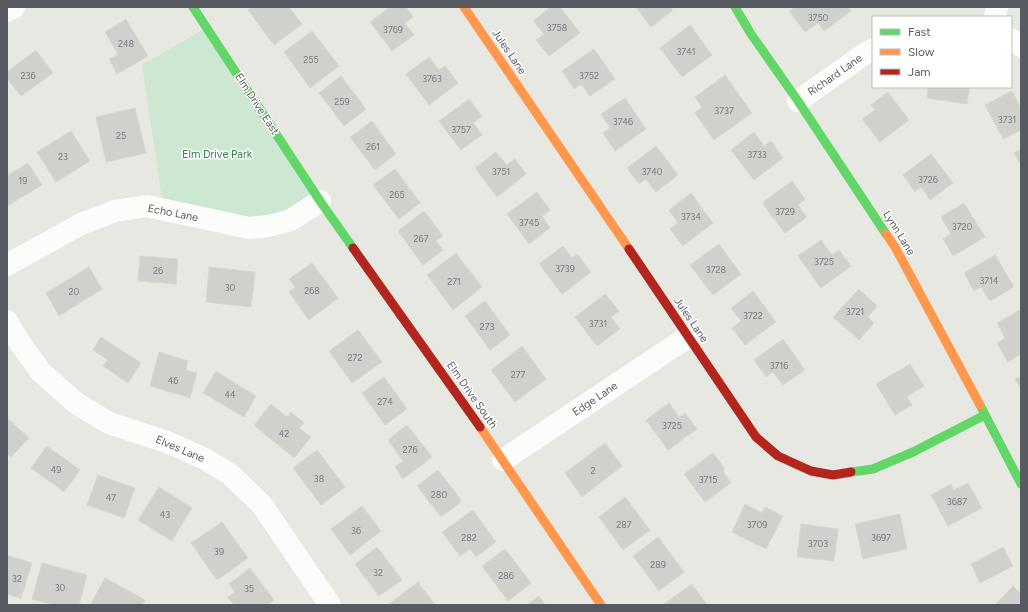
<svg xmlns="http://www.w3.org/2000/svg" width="1028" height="612" font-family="Figtree,sans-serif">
<rect width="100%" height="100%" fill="#e8e8e2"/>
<!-- green -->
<path fill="#cee7d2" d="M206,28L320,199L285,222L163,205L142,65Z"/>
<!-- building -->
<path fill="#d0d0cc" stroke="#d8d8d1" d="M252,7H289L302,24L274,45L248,10Z
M390,7H406L413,17L405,23L414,35L392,51L370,22Z
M551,7H560L580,33L549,56L536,40L544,34L533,21Z
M636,7H671L673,10L651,27Z
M795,7H848L851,11L824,31L818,23L805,32L789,11Z
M126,19L148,56L117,74L109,59L118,54L105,32Z
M690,25L712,55L682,77L660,48Z
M312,31L339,66L310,88L284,52Z
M594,49L615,79L590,96L581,84L574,89L562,71Z
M36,50L53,73L21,96L7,78V72Z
M429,57L439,70L445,66L458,83L429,105L406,74Z
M725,75L752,113L714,140L695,113L702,107L695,97Z
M341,76L366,109L344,126L319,93Z
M928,87H970L967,104L927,98Z
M1012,91L1021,108V130L1003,139L985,105Z
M888,92L909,120L880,142L862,119L875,110L871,105Z
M625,98L646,129L615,151L603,133L610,128L601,114Z
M469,99L482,116L473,123L482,135L461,150L439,121Z
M135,108L146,153L106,162L96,117Z
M372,121L396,154L375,170L350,137Z
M71,131L90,161L56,182L37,152Z
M754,132L764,146L771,141L783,158L754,180L731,150Z
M656,146L678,175L656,192L646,179L639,184L627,168Z
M1021,149V165L1014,153Z
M496,152L507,165L515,159L526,174L497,197L475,168Z
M931,154L953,183L930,200L921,187L915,192L903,175Z
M28,163L42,185L7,206V176Z
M395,169L420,203L399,219L373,185Z
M792,181L805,199L798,205L807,217L785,233L762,203Z
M537,192L550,210L542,216L550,228L529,244L507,214Z
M691,193L713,223L683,246L670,229L678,223L669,210Z
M964,203L985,237L953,256L943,239L951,234L941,217Z
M424,211L443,236L436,241L443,250L423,265L398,231Z
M821,240L832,255L839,250L851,266L821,288L798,256Z
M719,244L741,274L713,295L690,265Z
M563,246L572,258L577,254L591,272L562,294L539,264Z
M456,253L482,287L453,310L427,275Z
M995,255L1014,287L990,301L981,287L974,291L964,273Z
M140,256L178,259L176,284L138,281Z
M312,263L338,298L309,320L289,292L295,287L289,279Z
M89,267L102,289L59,316L46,293Z
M209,267L255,272L251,307L206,302Z
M859,289L877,306L868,317L874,323L859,340L833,317Z
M753,291L776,322L745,345L732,328L741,321L731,308Z
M605,294L619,311L611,317L620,329L597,346L575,317Z
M485,301L510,335L490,350L465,316Z
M1020,310L1021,311V354L1008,362L997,343L1005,338L997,323Z
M358,330L382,362L352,383L329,351Z
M101,337L141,363L128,383L103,366L108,360L93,350Z
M783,339L805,370L783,385L773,372L766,377L754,360Z
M522,346L546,379L515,402L491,370Z
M159,352L188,361L186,370L197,373L190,398L150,386Z
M910,364L924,386L907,397L912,405L895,415L876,384Z
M216,371L256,396L244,417L203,393Z
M1021,376V388L1015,379Z
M384,377L407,409L385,425L362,393Z
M669,403L679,417L685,413L697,429L668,450L646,420Z
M271,404L287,417L291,412L304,423L299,428L311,437L294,458L254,425Z
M7,418L29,438L11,457L7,453Z
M407,425L432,457L403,479L395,467L403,461L388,440Z
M605,443L622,466L582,497L565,473Z
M47,446L80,470L64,492L31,468Z
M317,450L345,487L321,505L293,468Z
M713,453L725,469L723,471L731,483L705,502L684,474Z
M438,470L462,501L441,517L417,486Z
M98,475L135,488L124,518L87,505Z
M968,483L982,508L948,526L931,495L951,484L954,490Z
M159,487L192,508L172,541L138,520Z
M625,497L650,530L623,550L599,517Z
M745,504L762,513L765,507L783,516L766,549L732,532Z
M362,506L381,531L350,555L331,529Z
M473,510L496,542L476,557L470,549L460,556L442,532Z
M900,514L907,549L863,559L855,524Z
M222,522L248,558L217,580L191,543Z
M801,524L838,529L834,561L797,557Z
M658,537L684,572L659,591L633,556Z
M377,547L402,580L379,596L355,564Z
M1003,547L1013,566L980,583L971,564Z
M505,549L531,583L508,601L482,566Z
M7,555L32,563L21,598L7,594Z
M42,563L87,575L79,605H55L32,599Z
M250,568L274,600L268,605H234L228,597L235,592L229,584Z
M105,578L145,600L142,605H90Z
M418,582L435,605H388Z
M692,584L707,605H665L664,604Z
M1013,586L1021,594V605H995Z
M539,596L545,605H527Z"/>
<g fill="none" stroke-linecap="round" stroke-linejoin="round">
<!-- street -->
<path stroke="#fcfcfb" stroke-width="22" d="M7,11L14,7
M995,17L997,7
M1011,39L1021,46
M798,101L866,53L873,49
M7,265L81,224L115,211L147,206L249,228L269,226L291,220L320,201
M7,321L20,343L41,372L76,403L109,423L167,442L205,459L231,475L262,505L330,605
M503,460L688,337"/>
<!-- fast -->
<path stroke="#63d668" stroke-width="9" d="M193,7L320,201L353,248
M735,7L751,34L798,101L886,234
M980,405L1021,484
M851,472L873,469L913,452L985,415"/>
<!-- slow -->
<path stroke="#ff974d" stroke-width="9" d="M464,7L629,249
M886,234L895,247L980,405
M480,427L601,605"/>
<!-- jam -->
<path stroke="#b3261e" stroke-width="9" d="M353,248L480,427
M629,249L756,437L778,456L811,471L833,475L851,472"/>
</g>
<g text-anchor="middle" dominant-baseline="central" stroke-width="3" stroke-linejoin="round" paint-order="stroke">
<!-- number labels -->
<g font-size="9" fill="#77797d">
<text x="818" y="17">3750</text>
<text x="557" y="27">3758</text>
<text x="393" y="29">3769</text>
<text x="126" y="43">248</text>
<text x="686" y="51">3741</text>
<text x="311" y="59">255</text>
<text x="28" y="75">236</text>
<text x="589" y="75">3752</text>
<text x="432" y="78">3763</text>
<text x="342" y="101">259</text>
<text x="724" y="110">3737</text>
<text x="1007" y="119">3731</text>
<text x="623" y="121">3746</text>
<text x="461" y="129">3757</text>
<text x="121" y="135">25</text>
<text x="373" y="146">261</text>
<text x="757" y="154">3733</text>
<text x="63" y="156">23</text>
<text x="501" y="171">3751</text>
<text x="652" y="171">3740</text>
<text x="928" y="179">3726</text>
<text x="23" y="180">19</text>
<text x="397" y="194">265</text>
<text x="785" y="211">3729</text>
<text x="691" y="216">3734</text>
<text x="529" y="222">3745</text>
<text x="962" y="226">3720</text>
<text x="421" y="238">267</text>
<text x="824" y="261">3725</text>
<text x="565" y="268">3739</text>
<text x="716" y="269">3728</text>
<text x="158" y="270">26</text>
<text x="989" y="280">3714</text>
<text x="454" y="281">271</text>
<text x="230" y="287">30</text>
<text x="312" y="290">268</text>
<text x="74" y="291">20</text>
<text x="855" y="311">3721</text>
<text x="753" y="315">3722</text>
<text x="598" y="323">3731</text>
<text x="487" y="326">273</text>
<text x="355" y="357">272</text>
<text x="779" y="365">3716</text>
<text x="518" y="374">277</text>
<text x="173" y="380">46</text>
<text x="230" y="394">44</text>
<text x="385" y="401">274</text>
<text x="672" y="425">3725</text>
<text x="284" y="433">42</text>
<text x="410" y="449">276</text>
<text x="56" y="469">49</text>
<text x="593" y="470">2</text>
<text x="319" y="478">38</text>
<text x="708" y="479">3715</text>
<text x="439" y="494">280</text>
<text x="111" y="497">47</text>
<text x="957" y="501">3687</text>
<text x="165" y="514">43</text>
<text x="624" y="524">287</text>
<text x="757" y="524">3709</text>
<text x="356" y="530">36</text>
<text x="469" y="537">282</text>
<text x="881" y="537">3697</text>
<text x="818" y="543">3703</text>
<text x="219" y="551">39</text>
<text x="658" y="564">289</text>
<text x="378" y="572">32</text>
<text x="506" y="575">286</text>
<text x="17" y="578">32</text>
<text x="60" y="587">30</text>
<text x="249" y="588">35</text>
</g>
<!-- street labels -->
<g font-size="11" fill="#585a61" stroke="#fff">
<text transform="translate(509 52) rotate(56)">Jules Lane</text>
<text transform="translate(835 75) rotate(-35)">Richard Lane</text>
<text transform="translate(257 104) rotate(57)">Elm Drive East</text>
<text transform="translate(173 213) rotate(11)">Echo Lane</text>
<text transform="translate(899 233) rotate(58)">Lynn Lane</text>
<text transform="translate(691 320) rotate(56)">Jules Lane</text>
<text transform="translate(472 395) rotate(55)">Elm Drive South</text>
<text transform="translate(595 399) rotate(-34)">Edge Lane</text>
<text transform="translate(180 449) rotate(23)">Elves Lane</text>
</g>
<!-- park labels -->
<g font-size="11" fill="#2e8346" stroke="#fff">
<text x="217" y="154">Elm Drive Park</text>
</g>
</g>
<!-- border -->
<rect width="1028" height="612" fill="none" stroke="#585a61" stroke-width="16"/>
<!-- legend -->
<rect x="872" y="16" width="140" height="72" fill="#ffffff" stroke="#bcbdc0"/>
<rect x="880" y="29" width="20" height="6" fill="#63d668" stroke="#bcbdc0"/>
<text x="908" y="36" font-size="12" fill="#585a61">Fast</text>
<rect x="880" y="49" width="20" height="6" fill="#ff974d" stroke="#bcbdc0"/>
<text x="908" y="56" font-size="12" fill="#585a61">Slow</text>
<rect x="880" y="69" width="20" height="6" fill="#b3261e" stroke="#bcbdc0"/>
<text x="908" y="76" font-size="12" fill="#585a61">Jam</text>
</svg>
